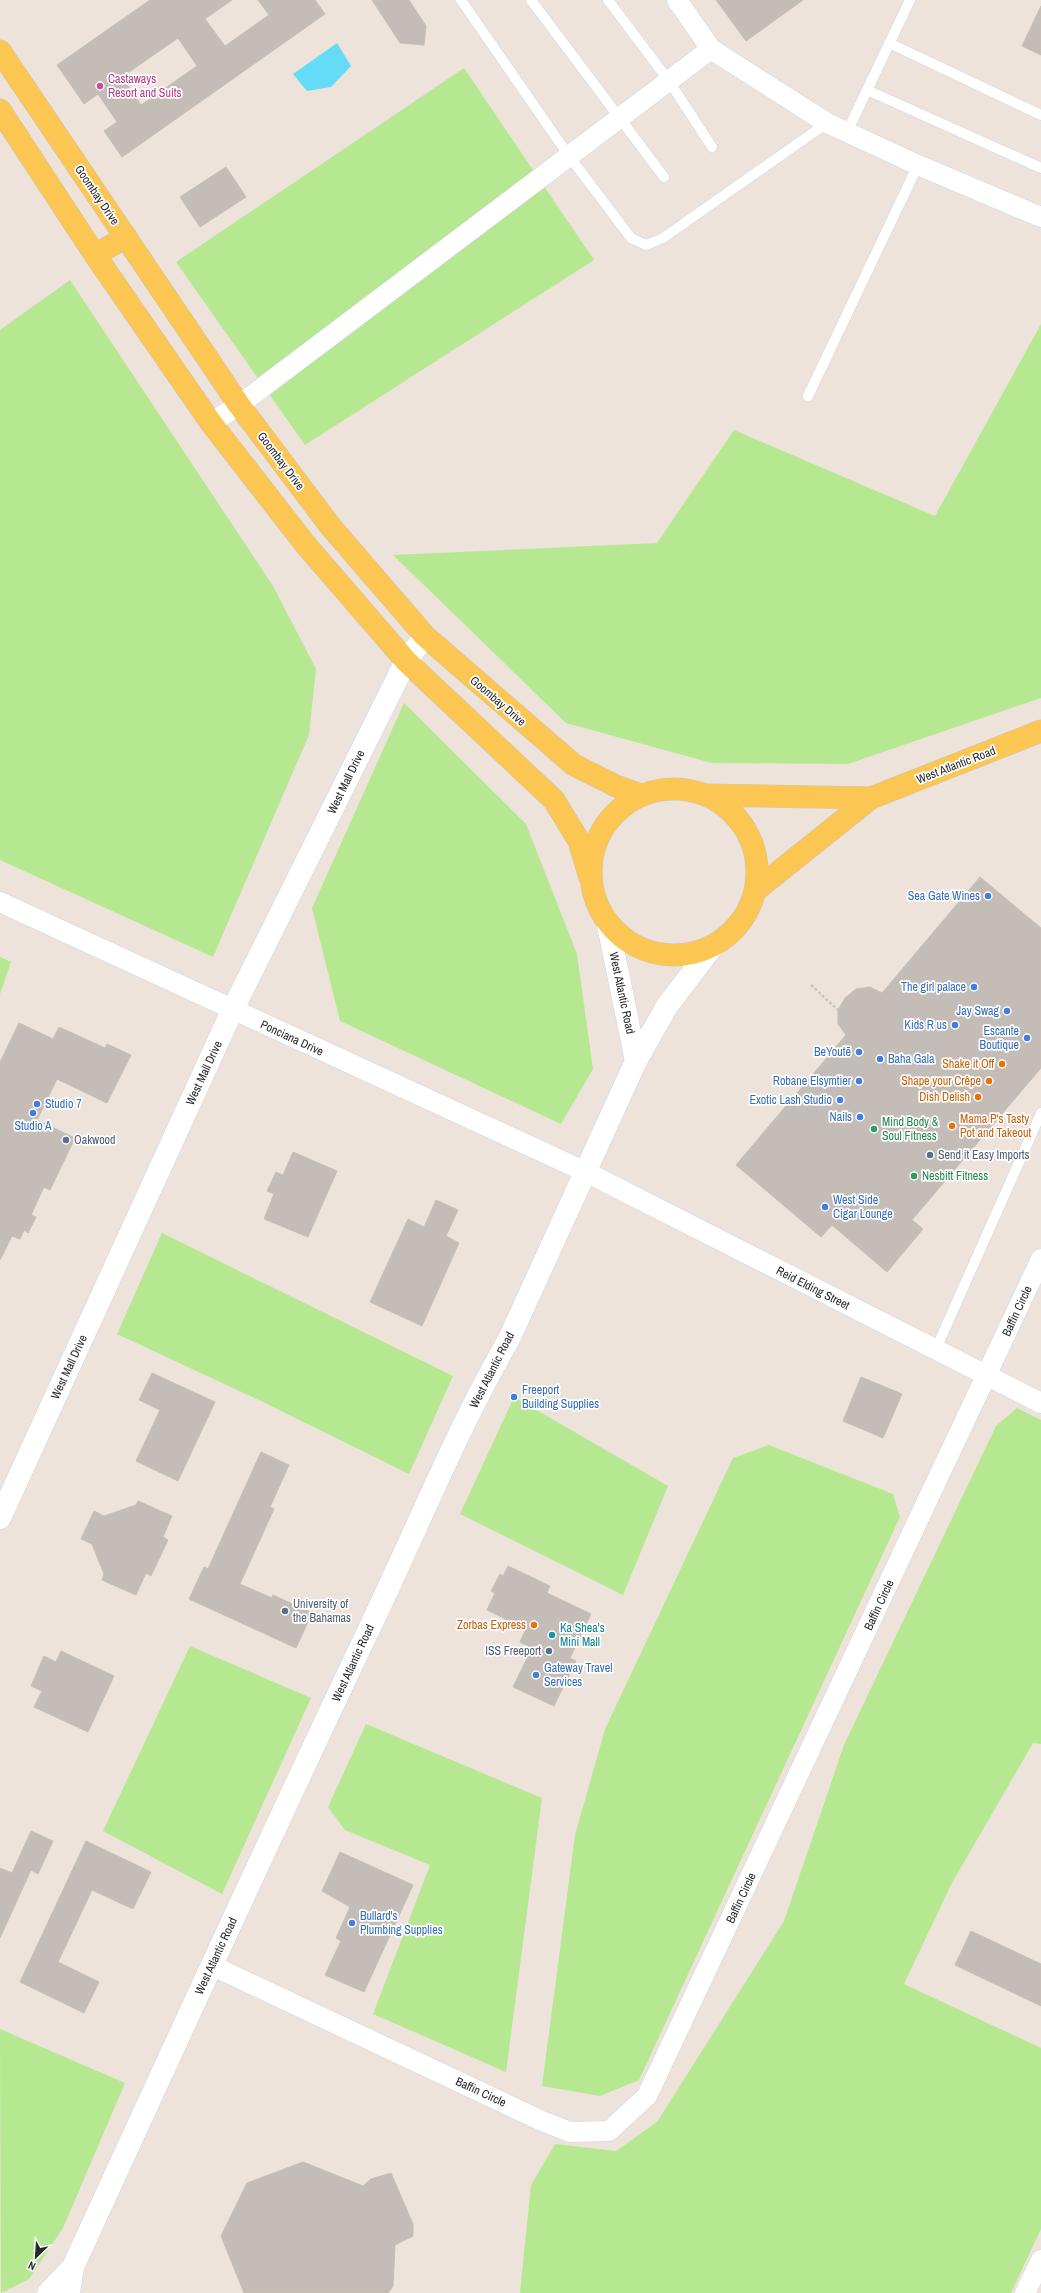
<svg xmlns="http://www.w3.org/2000/svg" width="1041" height="2293" font-family="'Archivo Narrow',sans-serif">
<rect width="100%" height="100%" fill="#ede3da"/>
<!-- green -->
<path fill="#b6e892" d="M464,68L594,260L305,445L176,262Z
M70,280L273,586L316,669L309,735L213,957L0,860V330Z
M1041,324V698L848,764L712,763L566,723L393,555L657,543L734,430L935,516Z
M404,703L526,824L577,954L593,1069L561,1124L340,1021L312,908Z
M0,957L11,962L0,994Z
M162,1233L453,1376L409,1474L265,1403L117,1334Z
M514,1397L668,1486L623,1595L460,1514Z
M1017,1408L1041,1420V1744L1033,1743L952,1883L904,1984L1041,2048V2229L1011,2293H520L531,2185L555,2144L616,2151L657,2122L784,1921L844,1745L996,1426Z
M769,1445L893,1494L900,1517L639,2080L600,2096L542,2086L575,1835L605,1729L733,1458Z
M190,1646L311,1698L222,1894L103,1831Z
M366,1724L542,1798L506,2072L373,2014L430,1865L345,1830L328,1807Z
M0,2029L125,2083L63,2228L29,2279L1,2293Z"/>
<!-- water -->
<path fill="#64dcf7" d="M337,43L351,66L331,87L307,91L293,74Z"/>
<!-- building -->
<path fill="#c4bdb7" stroke="#c8bfb3" fill-rule="evenodd" d="M150,0H232L205,19L225,46L269,15L258,0H315L325,14L122,157L104,131L117,122L98,94L84,104L57,65ZM178,38L197,66L141,105L122,77Z
M372,0H409L426,26L424,45L400,43Z
M716,0H803L746,41Z
M1041,6V55L1022,46Z
M226,167L246,197L200,227L180,197Z
M980,877L1041,928V1068L912,1220L923,1229L887,1272L832,1225L821,1237L736,1165L846,1035L838,1024V1010L845,998L856,989L870,987L882,993Z
M19,1023L53,1039L59,1027L105,1048L107,1044L131,1055L107,1103L57,1079L37,1120L75,1138L50,1190L44,1187L31,1215L36,1217L28,1233L24,1230L20,1239L12,1236L0,1260V1062Z
M293,1152L337,1171L308,1237L264,1219L274,1194L267,1191L276,1172L283,1175Z
M436,1200L458,1210L446,1236L459,1243L422,1326L370,1302L408,1219L424,1227Z
M152,1373L215,1402L178,1481L136,1461L160,1410L139,1400Z
M861,1377L902,1394L883,1438L843,1421Z
M261,1452L289,1465L270,1507L274,1509L240,1584L272,1598L273,1595L312,1613L296,1648L189,1599L204,1567L208,1569Z
M138,1501L172,1516L163,1537L168,1540L151,1576L146,1573L136,1595L102,1580L104,1574L92,1544L81,1539L94,1511L104,1516L136,1505Z
M508,1566L550,1586L547,1593L591,1614L570,1658L576,1661L554,1706L513,1687L532,1648L520,1642L526,1629L487,1610L495,1593L491,1591L500,1574L503,1576Z
M61,1651L114,1676L88,1732L34,1707L42,1691L31,1686L44,1656L56,1662Z
M31,1831L53,1841L38,1874L31,1870L0,1938V1868L12,1873Z
M86,1841L151,1872L133,1909L92,1890L58,1962L99,1982L84,2013L20,1982Z
M340,1852L413,1885L364,1992L325,1975L341,1941L336,1938L350,1907L322,1891Z
M971,1931L1041,1964V2006L955,1965Z
M303,2162L363,2186L371,2179L391,2173L413,2224V2236L395,2245L393,2286L388,2293H244L221,2236L247,2183Z"/>
<g fill="none" stroke-linecap="round" stroke-linejoin="round">
<!-- service casing -->
<g stroke="#cfd5e4" stroke-width="11">
<path id="service" d="M461,0L569,156L631,238L646,245L663,238L827,123
M531,0L664,177
M608,0L669,81L712,147
M889,43L1041,115
M867,90L1041,168
M847,132L910,0
M808,396L918,165
M935,1351L1041,1113"/>
</g>
<!-- minor casing -->
<g stroke="#cfd5e4" stroke-width="21">
<path id="minor" d="M677,0L711,49L827,123L918,165L1041,217
M211,423L239,405L711,49
M0,902L586,1172L1041,1403
M211,1965L542,2121L570,2132L609,2131L647,2096L1041,1259
M1025,2293L1041,2260"/>
</g>
<!-- tertiary casing -->
<g stroke="#cfd5e4" stroke-width="23">
<path id="tertiary" d="M0,1518L232,1011L406,661L425,636"/>
</g>
<!-- secondary casing -->
<g stroke="#cfd5e4" stroke-width="23">
<path id="secondary" d="M608,925L636,1061
M48,2293L73,2267
M69,2293L73,2267C171,2053 269,1839 370,1627C416,1531 456,1431 509,1339L636,1061L667,1006L712,947"/>
</g>
<!-- primary casing -->
<g stroke="#c7c7c7" stroke-width="23">
<path id="primary" d="M0,51L239,405L331,527L425,636L574,765L616,786L641,795
M0,110L95,255L211,423L305,544L406,661L554,800L579,841L590,878
M95,255L126,237
M591 872a83 83 0 1 1 166 0a83 83 0 1 1-166 0Z
M707,795L871,798
M756,890L871,798L1041,731"/>
</g>
<!-- path -->
<path stroke="#c7c7c7" stroke-width="2.5" stroke-dasharray="3 2" stroke-linecap="butt" d="M811,985L838,1010"/>
<!-- service -->
<use href="#service" stroke="#fff" stroke-width="10"/>
<!-- minor -->
<use href="#minor" stroke="#fff" stroke-width="20"/>
<!-- tertiary -->
<use href="#tertiary" stroke="#fff" stroke-width="22"/>
<!-- secondary -->
<use href="#secondary" stroke="#fff" stroke-width="22"/>
<!-- primary -->
<use href="#primary" stroke="#fbc651" stroke-width="22"/>
</g>
<!-- markers -->
<circle fill="#d1479c" stroke="#fff" stroke-width="1.5" cx="100" cy="86" r="4"/>
<g fill="#3f7fe0" stroke="#fff" stroke-width="1.5">
<circle cx="988" cy="896" r="4"/>
<circle cx="974" cy="987" r="4"/>
<circle cx="1007" cy="1011" r="4"/>
<circle cx="955" cy="1025" r="4"/>
<circle cx="1027" cy="1038" r="4"/>
<circle cx="859" cy="1052" r="4"/>
<circle cx="880" cy="1059" r="4"/>
<circle cx="859" cy="1081" r="4"/>
<circle cx="840" cy="1100" r="4"/>
<circle cx="37" cy="1104" r="4"/>
<circle cx="33" cy="1113" r="4"/>
<circle cx="860" cy="1117" r="4"/>
<circle cx="825" cy="1207" r="4"/>
<circle cx="514" cy="1397" r="4"/>
<circle cx="536" cy="1675" r="4"/>
<circle cx="352" cy="1923" r="4"/>
</g>
<g fill="#e8710a" stroke="#fff" stroke-width="1.5">
<circle cx="1002" cy="1064" r="4"/>
<circle cx="989" cy="1081" r="4"/>
<circle cx="978" cy="1097" r="4"/>
<circle cx="952" cy="1126" r="4"/>
<circle cx="534" cy="1625" r="4"/>
</g>
<g fill="#2e9e5b" stroke="#fff" stroke-width="1.5">
<circle cx="874" cy="1129" r="4"/>
<circle cx="914" cy="1176" r="4"/>
</g>
<g fill="#5c6f8a" stroke="#fff" stroke-width="1.5">
<circle cx="66" cy="1140" r="4"/>
<circle cx="930" cy="1155" r="4"/>
<circle cx="285" cy="1611" r="4"/>
<circle cx="549" cy="1651" r="4"/>
</g>
<circle fill="#0f9aa8" stroke="#fff" stroke-width="1.5" cx="552" cy="1635" r="4"/>
<g text-anchor="middle" dominant-baseline="central" stroke-width="3.5" stroke-linejoin="round" paint-order="stroke">
<!-- hotel labels -->
<g font-size="12" fill="#b23c85" stroke="#fff" text-anchor="start">
<text x="108" y="79">Castaways<tspan x="108" dy="14">Resort and Suits</tspan></text>
</g>
<!-- street labels -->
<g font-size="12" fill="#292929" stroke="#fff">
<text transform="translate(97 195) rotate(56)">Goombay Drive</text>
<text transform="translate(281 461) rotate(53)">Goombay Drive</text>
<text transform="translate(498 701) rotate(41)">Goombay Drive</text>
<text transform="translate(956 765) rotate(-21)">West Atlantic Road</text>
<text transform="translate(346 782) rotate(-64)">West Mall Drive</text>
<text transform="translate(622 993) rotate(78)">West Atlantic Road</text>
<text transform="translate(292 1038) rotate(25)">Ponciana Drive</text>
<text transform="translate(204 1073) rotate(-65)">West Mall Drive</text>
<text transform="translate(813 1288) rotate(27)">Reid Elding Street</text>
<text transform="translate(1017 1311) rotate(-65)">Baffin Circle</text>
<text transform="translate(69 1367) rotate(-65)">West Mall Drive</text>
<text transform="translate(492 1370) rotate(-63)">West Atlantic Road</text>
<text transform="translate(879 1605) rotate(-65)">Baffin Circle</text>
<text transform="translate(353 1663) rotate(-65)">West Atlantic Road</text>
<text transform="translate(741 1898) rotate(-65)">Baffin Circle</text>
<text transform="translate(216 1956) rotate(-65)">West Atlantic Road</text>
<text transform="translate(481 2092) rotate(25)">Baffin Circle</text>
</g>
<!-- shop labels -->
<g font-size="12" fill="#366cbe" stroke="#fff" text-anchor="end">
<text x="980" y="896">Sea Gate Wines</text>
<text x="966" y="987">The girl palace</text>
<text x="999" y="1011">Jay Swag</text>
<text x="947" y="1025">Kids R us</text>
<text x="1019" y="1031">Escante<tspan x="1019" dy="14">Boutique</tspan></text>
<text x="851" y="1052">BeYoutē</text>
<text x="888" y="1059" text-anchor="start">Baha Gala</text>
<text x="851" y="1081">Robane Elsymtier</text>
<text x="832" y="1100">Exotic Lash Studio</text>
<text x="45" y="1104" text-anchor="start">Studio 7</text>
<text x="852" y="1117">Nails</text>
<text x="33" y="1126" text-anchor="middle">Studio A</text>
<text x="833" y="1200" text-anchor="start">West Side<tspan x="833" dy="14">Cigar Lounge</tspan></text>
<text x="522" y="1390" text-anchor="start">Freeport<tspan x="522" dy="14">Building Supplies</tspan></text>
<text x="544" y="1668" text-anchor="start">Gateway Travel<tspan x="544" dy="14">Services</tspan></text>
<text x="360" y="1916" text-anchor="start">Bullard's<tspan x="360" dy="14">Plumbing Supplies</tspan></text>
</g>
<!-- food labels -->
<g font-size="12" fill="#c56008" stroke="#fff" text-anchor="end">
<text x="994" y="1064">Shake it Off</text>
<text x="981" y="1081">Shape your Crêpe</text>
<text x="970" y="1097">Dish Delish</text>
<text x="960" y="1119" text-anchor="start">Mama P's Tasty<tspan x="960" dy="14">Pot and Takeout</tspan></text>
<text x="526" y="1625">Zorbas Express</text>
</g>
<!-- leisure labels -->
<g font-size="12" fill="#27864d" stroke="#fff" text-anchor="start">
<text x="882" y="1122">Mind Body &amp;<tspan x="882" dy="14">Soul Fitness</tspan></text>
<text x="922" y="1176">Nesbitt Fitness</text>
</g>
<!-- service labels -->
<g font-size="12" fill="#4e5e75" stroke="#fff" text-anchor="start">
<text x="74" y="1140">Oakwood</text>
<text x="938" y="1155">Send it Easy Imports</text>
<text x="293" y="1604">University of<tspan x="293" dy="14">the Bahamas</tspan></text>
<text x="541" y="1651" text-anchor="end">ISS Freeport</text>
</g>
<!-- culture labels -->
<g font-size="12" fill="#0d838f" stroke="#fff" text-anchor="start">
<text x="560" y="1628">Ka Shea's<tspan x="560" dy="14">Mini Mall</tspan></text>
</g>
</g>
<!-- north arrow -->
<g transform="translate(36 2257) rotate(205)" stroke="#ffffff" stroke-width="3" paint-order="stroke">
<path d="M0-3L7 15L0 10L-7 15Z" fill="#292929"/>
<text y="-6" font-size="11" font-weight="bold" text-anchor="middle" fill="#292929">N</text>
</g>
</svg>
